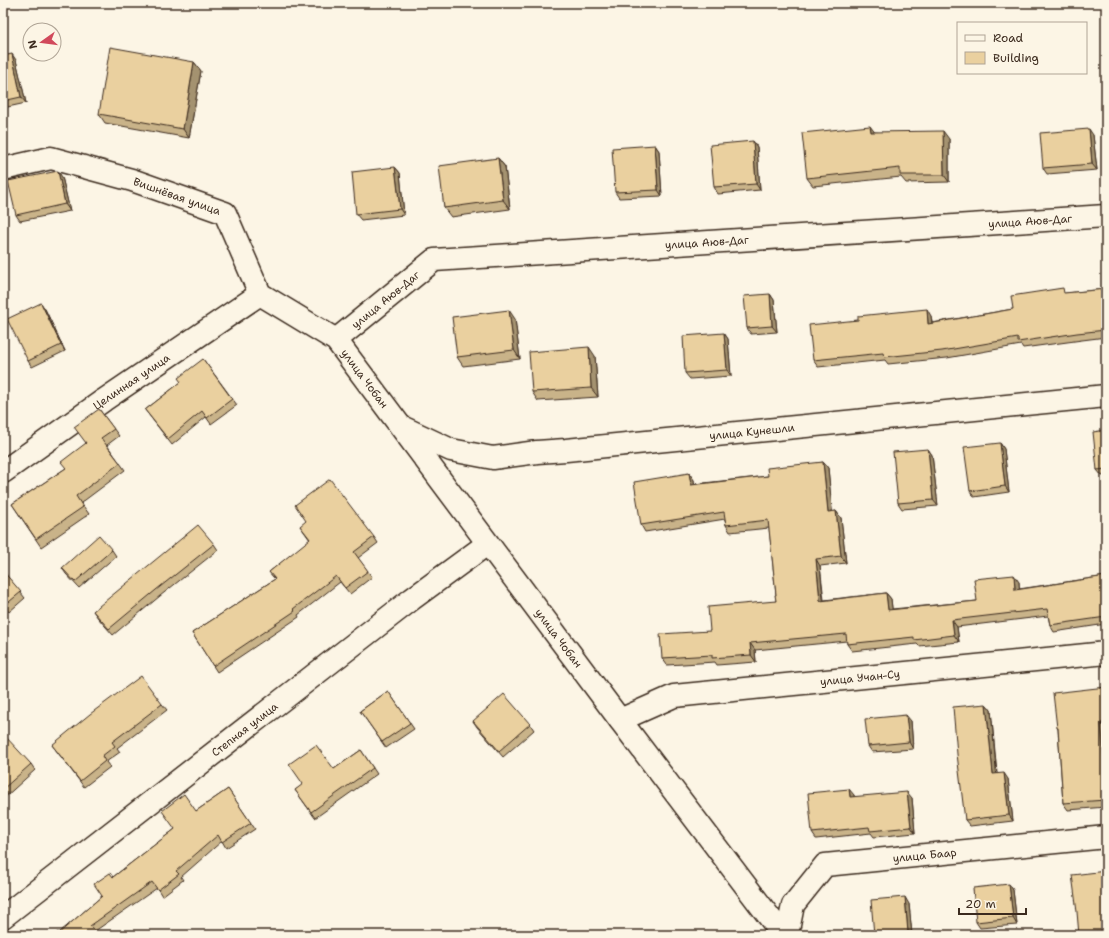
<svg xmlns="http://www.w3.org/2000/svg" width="1109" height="938" font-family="'Shantell Sans',sans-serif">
<rect width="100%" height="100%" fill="#fcf5e5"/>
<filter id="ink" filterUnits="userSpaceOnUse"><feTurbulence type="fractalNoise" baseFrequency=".025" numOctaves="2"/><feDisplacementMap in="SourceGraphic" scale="8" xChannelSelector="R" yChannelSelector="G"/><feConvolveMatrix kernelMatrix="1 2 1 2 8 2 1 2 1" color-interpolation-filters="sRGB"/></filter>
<g filter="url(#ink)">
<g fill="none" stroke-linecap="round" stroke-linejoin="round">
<!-- street casing -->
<g stroke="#3b2a1e" stroke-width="25">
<g id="street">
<path id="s1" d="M3,169L51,158L132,180L225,213L260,294L336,340L620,720L783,935"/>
<path id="s2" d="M336,340L434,260L1106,216"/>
<path id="s3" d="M404,428L451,450L493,458L537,452L566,450L1106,396"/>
<path id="s4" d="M3,472L104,400L260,294"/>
<path id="s5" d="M620,720L674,696L1106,653"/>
<path id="s6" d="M3,917L412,599L487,544"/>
<path id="s7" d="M787,935L793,905L825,865L1106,837"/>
</g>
</g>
<!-- street -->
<use href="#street" stroke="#fcf5e5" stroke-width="22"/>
</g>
<!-- wall -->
<path fill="#c9b389" stroke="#3b2a1e" d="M3,56L16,60L26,103L3,108Z
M194,62L201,71L189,138L105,123L99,114Z
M874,132L949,139V182L906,183L901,177L813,186L807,178Z
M1093,135L1097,170L1047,174L1043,168Z
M753,141L757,147L760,190L718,194L714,187Z
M655,145L659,151L662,196L619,198L615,192Z
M498,158L505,167L510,209L451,217L444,208Z
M395,167L400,173L404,215L361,220L356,214Z
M62,177L70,211L20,221L16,215Z
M1106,289V337L1082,340L1023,348L1021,345L947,358L888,364L885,360L818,367L813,360L931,316L932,323L1013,309L1066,293Z
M770,294L774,300L777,332L751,334L747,328Z
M45,309L65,351L32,367L28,361Z
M515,319L520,359L463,366L457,357Z
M724,333L728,339L731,376L690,379L685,373Z
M595,356L598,397L538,401L532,392Z
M203,359L237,405L211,424L206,417L172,445L145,410L181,382Z
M99,409L119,436L107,445L125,470L81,503L89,514L41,547L12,504L66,468L86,443Z
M1106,430V475L1102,476L1097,470Z
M1000,443L1004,449L1009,492L974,497L970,491Z
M928,449L932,455L938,506L902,509L898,503Z
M823,462L828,468L832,512L836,511L841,518L846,563L820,566L824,600L886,593L891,599L892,609L977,601L1019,582V589L1106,576V564V624L1054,632L1050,625L1048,616L957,627L959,642L919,646L917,644L852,651L847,644V641L755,650L756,662L717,665L715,662L667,665L662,658L710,631L776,601V595L769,528L730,532L726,525L725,519L645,532L641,525L689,473L694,480V484L768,476Z
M300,526L374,537L378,543L358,558L372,577L350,594L340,582L298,615L299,617L217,672L192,633L275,579L269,572L310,540Z
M214,544L218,550L160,596L113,635L98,618L93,611Z
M112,550L116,556L79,588L66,574L62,568Z
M3,571L25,598L9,612L3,605Z
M1106,687V807L1068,810L1063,803L1058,729L1057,728Z
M388,691L414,729L386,748L360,711Z
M162,704L167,710L117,748L120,752L106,762L110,767L84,787L52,745Z
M986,704L991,710L997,773L1008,779L1013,821L970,826L965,820Z
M473,721L530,724L534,730L503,757L477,727Z
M911,721L913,749L872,752L868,746Z
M3,738L31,764L35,770L3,799Z
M361,750L377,774L315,818L295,790L334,769Z
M228,789L255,829L226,848L222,841L181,877L183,880L162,896L157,888L95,931L59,933L102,896L113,877L175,829L196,811Z
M854,795V797L912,798L915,833L874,837L871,833L816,839L812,833Z
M1009,884L1013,890L1017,925L980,928L976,922Z
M909,904L912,935H874Z"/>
<!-- shaded-wall -->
<path fill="#a4926f" stroke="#3b2a1e" d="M12,54L16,60L26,103L21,97Z
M194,62L201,71L189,138L183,129Z
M870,126L876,134L871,132Z
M1089,129L1093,135L1097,170L1092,164Z
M943,131L949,139V182L944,175Z
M753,141L757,147L760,190L756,184Z
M655,145L659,151L662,196L658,190Z
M498,158L505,167L510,209L503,200Z
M395,167L400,173L404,215L400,209Z
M58,171L62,177L70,211L65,204Z
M770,294L774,300L777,332L772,326Z
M41,303L45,309L65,351L61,345Z
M927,309L931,316L933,331L928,324Z
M509,310L515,319L520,359L514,350Z
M724,333L728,339L731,376L727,370Z
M589,347L595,356L598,397L591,388Z
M1000,443L1004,449L1009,492L1005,486Z
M928,449L932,455L938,506L933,500Z
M823,462L828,468L833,519L828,512Z
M689,473L694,480L695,492L691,485Z
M836,511L841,518L846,563L841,556Z
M816,559L820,566L824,608L820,601Z
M1014,575L1019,582L1020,596L1015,590Z
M886,593L891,599L893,616L888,610Z
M952,620L957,627L959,642L954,635Z
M750,643L755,650L756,662L751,655Z
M986,704L991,710L997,780L993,774Z
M906,715L911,721L913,749L909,742Z
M1101,723L1106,730V792Z
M1004,773L1008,779L1013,821L1009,815Z
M849,789L854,795V803L850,797Z
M907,792L912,798L915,833L911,827Z
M1009,884L1013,890L1017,925L1013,918Z
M905,897L909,904L912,935H909L908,933Z"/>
<!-- building -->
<path fill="#ead09f" stroke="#3b2a1e" d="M110,47L194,62L183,129L99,114Z
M12,54L21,97L3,101V56Z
M870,126L871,132L943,131L944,175H900V168L807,178L802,133Z
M1089,129L1092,164L1043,168L1040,133Z
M753,141L756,184L714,187L710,145Z
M655,145L658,190L615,192L612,148Z
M498,158L503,200L444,208L439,166Z
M395,167L400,209L356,214L352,172Z
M58,171L65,204L16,215L8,181Z
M1063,288L1064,293L1106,289V330L1077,333L1018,342V338L942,351L884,357L883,353L813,360L809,325L858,320V316L927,309L928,324L1013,309L1011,296Z
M770,294L772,326L747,328L744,296Z
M41,303L61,345L28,361L7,319Z
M509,310L514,350L457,357L452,317Z
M724,333L727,370L685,373L683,336Z
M589,347L591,388L532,392L529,352Z
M203,359L232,399L207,418L202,411L168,439L145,410L181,382L178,378Z
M99,409L114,429L101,438L120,463L76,496L83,507L36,539L12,504L66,468L61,462L86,443L74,427Z
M1106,430V469L1097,470L1093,432Z
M1000,443L1005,486L970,491L964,447Z
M928,449L933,500L898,503L893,452Z
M823,462L828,512L836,511L841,556L816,559L820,601L886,593L888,610L977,601L974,579L1014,575L1015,590L1106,576L1105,564H1106V617L1050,625L1047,609L952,620L954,635L914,640V637L847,644L846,634L750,643L751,655L712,658V655L662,658L660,634L710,631L708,607L776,601L775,595H776L768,520L726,525L724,512L641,525L634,482L689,473L691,485L768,476L767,468Z
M330,479L374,537L354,552L368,571L345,588L336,576L293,609L295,611L213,666L192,633L275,579L269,572L310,539L300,526L306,521L295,505Z
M198,525L214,544L156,590L109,629L93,611Z
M99,535L112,550L75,582L62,568Z
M3,571L21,592L4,606L3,604Z
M141,676L162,704L112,742L115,746L102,756L105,761L80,781L52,745L90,714Z
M1106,687V722L1101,723L1106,792V800L1063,803L1058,728H1057L1053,693Z
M388,691L410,723L382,742L360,711Z
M504,694L530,724L499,751L473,721Z
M986,704L993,774L1004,773L1009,815L965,820L957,754L953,707Z
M906,715L909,742L868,746L865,719Z
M5,736L31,764L3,789V738Z
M316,745L334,769L361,750L373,768L311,812L295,790L303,784L289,764Z
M228,789L251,823L222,842L218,835L176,871L179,874L158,890L152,882L90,926L98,935H54L58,932L59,933L102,896L94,884L110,873L113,877L175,829L162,811L184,794L196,811Z
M849,789L850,797L907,792L911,827L870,831L869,827L812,833L808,793Z
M1106,871V935H1079L1077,912L1072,875Z
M1009,884L1013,918L976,922L973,888Z
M905,897L908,933L886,935H874L871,900Z"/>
</g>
<g text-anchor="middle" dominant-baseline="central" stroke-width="3" stroke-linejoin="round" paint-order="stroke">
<!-- street labels -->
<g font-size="11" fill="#3b2a1e" stroke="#fcf5e5">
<text stroke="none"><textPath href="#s1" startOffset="181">Вишнёвая улица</textPath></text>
<text stroke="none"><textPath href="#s2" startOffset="724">улица Аюв-Даг</textPath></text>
<text stroke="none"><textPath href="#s2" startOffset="400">улица Аюв-Даг</textPath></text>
<text stroke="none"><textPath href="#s2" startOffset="64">улица Аюв-Даг</textPath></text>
<text stroke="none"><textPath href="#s1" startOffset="457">улица Чобан</textPath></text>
<text stroke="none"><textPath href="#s4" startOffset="157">Целинная улица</textPath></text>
<text stroke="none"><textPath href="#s3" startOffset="355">улица Кунешли</textPath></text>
<text stroke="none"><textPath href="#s1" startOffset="781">улица Чобан</textPath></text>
<text stroke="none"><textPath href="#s5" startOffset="246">улица Учан-Су</textPath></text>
<text stroke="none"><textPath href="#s6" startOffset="306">Степная улица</textPath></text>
<text stroke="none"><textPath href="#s7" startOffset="182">улица Баар</textPath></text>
</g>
</g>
<!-- margin -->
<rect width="1109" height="938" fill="none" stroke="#fcf5e5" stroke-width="16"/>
<rect x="8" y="8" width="1093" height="922" fill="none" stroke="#3b2a1e" stroke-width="1.5" filter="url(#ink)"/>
<!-- legend -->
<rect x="957" y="22" width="130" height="52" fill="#fcf5e5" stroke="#afa495"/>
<rect x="965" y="35" width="20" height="6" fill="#fcf5e5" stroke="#afa495"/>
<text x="993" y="42" font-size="12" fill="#3b2a1e">Road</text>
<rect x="965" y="52" width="20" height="12" fill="#ead09f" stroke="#afa495"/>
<text x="993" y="62" font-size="12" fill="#3b2a1e">Building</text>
<!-- north arrow -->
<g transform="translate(42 42) rotate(256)"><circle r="19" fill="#fcf5e5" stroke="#afa495"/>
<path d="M0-3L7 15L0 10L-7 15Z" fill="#d1495b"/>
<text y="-6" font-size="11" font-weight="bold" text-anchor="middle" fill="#3b2a1e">N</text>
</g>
<!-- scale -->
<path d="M959 908v6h67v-6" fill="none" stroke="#3b2a1e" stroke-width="2"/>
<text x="965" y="908" font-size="12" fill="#3b2a1e" stroke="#fcf5e5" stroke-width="3" paint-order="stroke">20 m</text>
</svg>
